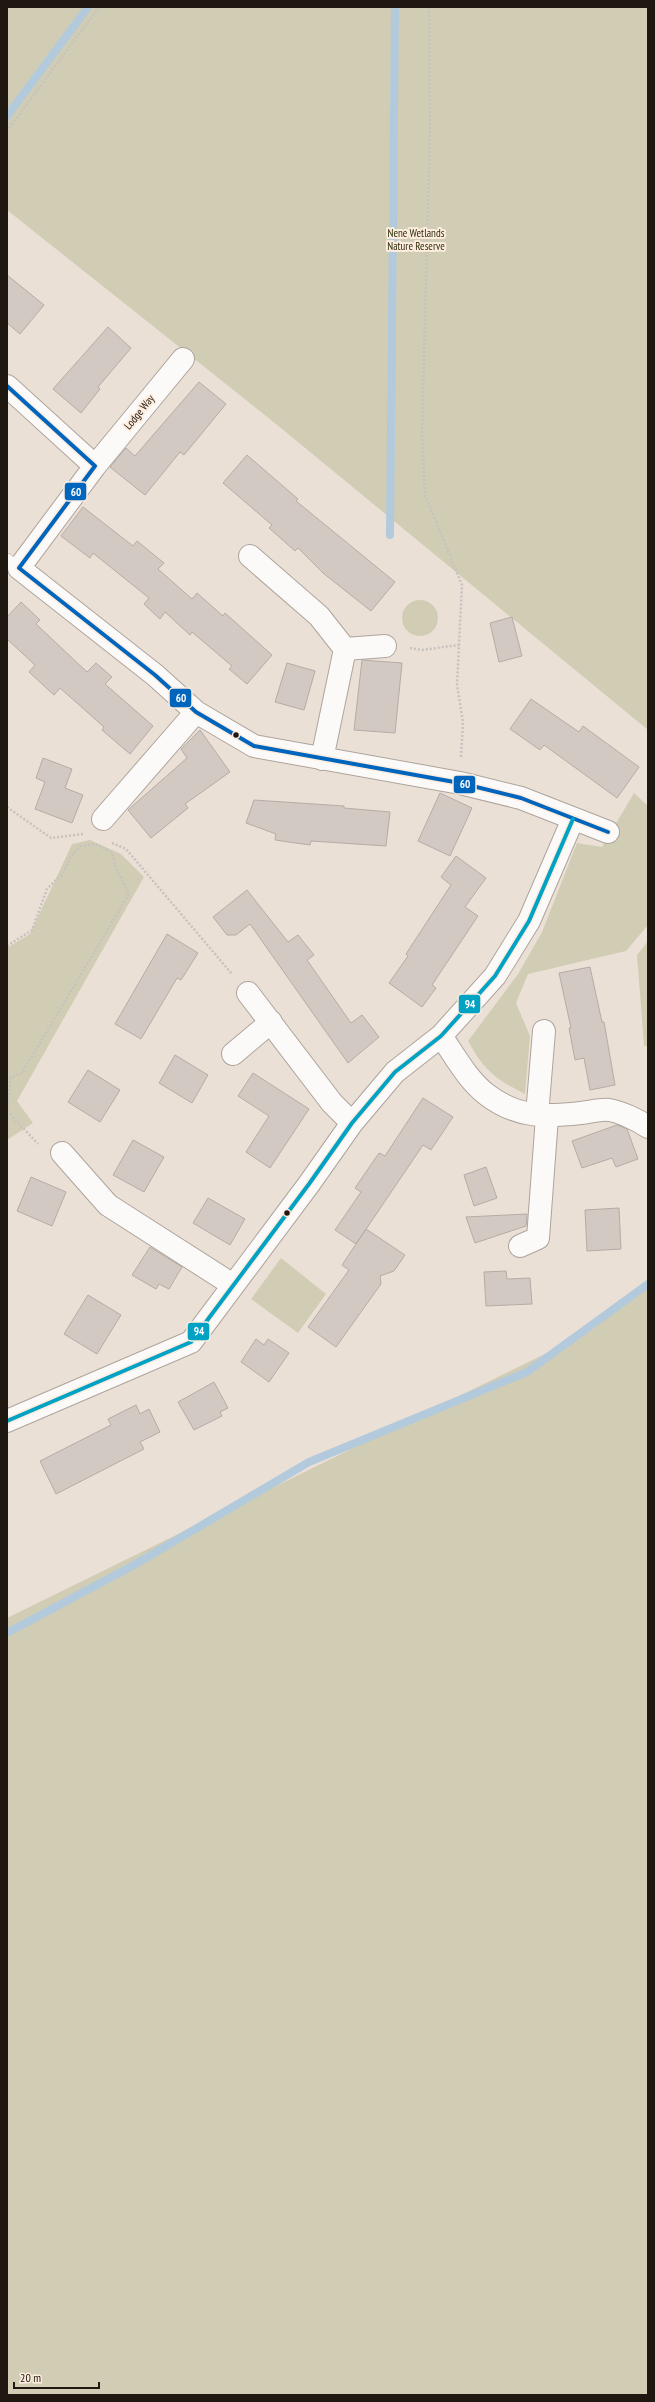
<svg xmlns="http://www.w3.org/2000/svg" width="655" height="2402" font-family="'PT Sans Narrow',sans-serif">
<rect width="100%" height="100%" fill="#ebe0d6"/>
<!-- green -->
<path fill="#d1cdb4" d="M7,7H648V730L276,424L7,210Z
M402 618a18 18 0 1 1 36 0a18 18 0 1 1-36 0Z
M634,793L648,806V925L626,951L528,974L516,1003L530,1036L525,1094C495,1079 484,1070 468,1041L518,974L542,932L577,843L602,847Z
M90,840L121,854L144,877L17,1101L33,1123L7,1140V948L30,934L72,844Z
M648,941V1046H644L637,955Z
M281,1258L326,1294L298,1333L251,1299Z
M648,1287V2395H7V1618L555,1349Z"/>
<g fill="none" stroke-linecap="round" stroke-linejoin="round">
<!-- stream -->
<path stroke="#b2cadb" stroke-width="8" d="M7,116L88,7
M390,535L395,7
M7,1633L134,1565L309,1462L527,1372L648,1284"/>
</g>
<!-- building -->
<path fill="#d3c9c3" stroke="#b6aca6" d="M7,275L44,305L20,334L7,323Z
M108,327L131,348L98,387L100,389L81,413L53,389Z
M199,382L226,404L184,455L180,452L145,495L110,467L126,448L135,456Z
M247,455L298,499L296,501L395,582L371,611L323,573L298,548L295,551L269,528L272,525L223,483Z
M83,507L133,546L137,541L164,563L158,569L192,599L197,593L223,616L225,613L272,655L247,684L229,669L232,666L192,632L190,635L165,612L160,619L144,604L149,598L93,553L90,558L61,536Z
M21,602L40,620L36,624L87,672L96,663L112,677L105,684L153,726L130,754L102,730L104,727L60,688L54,695L29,672L35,665L7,639V617Z
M512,617L522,656L499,662L490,623Z
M362,660L402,663L395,733L354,730Z
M287,663L315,671L304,710L275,702Z
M531,699L579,732L583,726L639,767L617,798L544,745L540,750L510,729Z
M200,730L230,772L185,804L188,808L151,838L128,810L187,758L181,749Z
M43,758L72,769L65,788L83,795L72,823L35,809L45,782L36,778Z
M440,793L472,808L450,856L418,841Z
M254,800L344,806V808L390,812L386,846L311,841L310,845L275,840L276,834L246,823Z
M456,856L486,878L465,907L478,916L432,985L436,988L422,1007L389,983L408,956L406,954L451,885L441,877Z
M247,890L288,942L298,935L314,955L307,960L351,1023L362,1015L379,1037L348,1063L250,924L236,935H227L213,917Z
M167,934L198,953L181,980L177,978L141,1039L115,1024Z
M590,967L602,1022H604L615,1085L590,1090L584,1058L575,1060L569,1028H571L559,973Z
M175,1055L208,1075L192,1103L159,1083Z
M88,1070L120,1090L100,1122L68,1102Z
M253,1073L309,1109L270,1168L246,1152L269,1116L238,1096Z
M423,1098L453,1117L431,1150L423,1145L356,1244L335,1230L361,1192L355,1188L379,1153L385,1156Z
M617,1125L627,1129L638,1159L616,1167L612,1158L582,1168L572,1141Z
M133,1140L164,1157L144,1192L113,1175Z
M486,1167L497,1198L474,1206L464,1175Z
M31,1177L66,1192L52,1226L17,1211Z
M208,1198L245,1219L230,1245L193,1223Z
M619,1208L621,1249L587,1251L585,1210Z
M527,1214L526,1226L475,1243L466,1217Z
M366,1229L405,1255L394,1271L380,1276L381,1284L336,1347L308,1327L349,1270L342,1265Z
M150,1247L182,1267L169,1289L159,1284L156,1289L132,1275Z
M506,1271L507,1279L530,1278L532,1304L486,1306L484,1272Z
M88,1295L121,1315L97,1354L64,1334Z
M256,1339L264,1345L268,1339L289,1353L269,1382L241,1362Z
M214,1382L228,1408L220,1412L222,1416L194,1430L178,1402Z
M136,1405L140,1414L149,1409L160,1432L140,1442L144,1449L56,1494L40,1461L111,1425L108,1419Z"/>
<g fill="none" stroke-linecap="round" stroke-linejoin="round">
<!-- service casing -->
<g stroke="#ada49c" stroke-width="12">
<path id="service" d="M7,559L19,568"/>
</g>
<!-- minor casing -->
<g stroke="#ada49c" stroke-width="24">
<path id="minor" d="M7,386L95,466L19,568L155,675L196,712L254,746L460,783L521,798L608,832
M95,466L183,359
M250,556L319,616L345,649L322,759
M345,649L385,646
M103,819L196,712
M248,993L332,1103L352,1123
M441,1036C455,1056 467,1079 486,1094C517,1118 545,1117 581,1113C590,1112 601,1109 609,1110C621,1112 638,1120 648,1127
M233,1054L271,1022
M537,1115L544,1031
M62,1153L108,1205L233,1285
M520,1246L538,1238L547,1117
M7,1421L191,1342L309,1184L352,1123L395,1072L441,1036L495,976L529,921L573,819"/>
</g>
<!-- path -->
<path stroke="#c6c2bf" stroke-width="2.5" stroke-dasharray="2 2" stroke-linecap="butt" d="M429,7L430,129L422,433L425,495L462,585L457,685L463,722L461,757
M7,131L99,7
M410,648L422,650L459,645
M7,807L51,838L83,834
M112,843L126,849L232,974
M7,946L32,930L47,889L63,873L71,856L80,846L95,844L112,852L116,868L129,894L22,1073L7,1079
M7,1107L11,1077
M7,1111L38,1144"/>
<!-- service -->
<use href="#service" stroke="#fcfaf9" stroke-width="11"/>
<!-- minor -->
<use href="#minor" stroke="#fcfaf9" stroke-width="22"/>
<!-- bus-1 casing -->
<g stroke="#feedde" stroke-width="7">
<path id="bus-1" d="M7,386L95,466L19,568L155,675L196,712L254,746L460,783L521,798L608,832"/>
</g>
<!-- bus-2 casing -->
<g stroke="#feedde" stroke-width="7">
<path id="bus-2" d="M7,1421L191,1342L309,1184L352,1123L395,1072L441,1036L495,976L529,921L573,819"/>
</g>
<!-- bus-1 -->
<use href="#bus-1" stroke="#0065bd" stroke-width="4"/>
<!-- bus-2 -->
<use href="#bus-2" stroke="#02a2c5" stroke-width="4"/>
</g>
<!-- markers -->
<g fill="#1f1811" stroke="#feedde" stroke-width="1.5">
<circle cx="236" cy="735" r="3.5"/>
<circle cx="287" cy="1213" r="3.5"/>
</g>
<g text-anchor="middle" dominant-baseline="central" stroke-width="4" stroke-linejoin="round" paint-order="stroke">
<!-- park labels -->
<g font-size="11" fill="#2c2e0b" stroke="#feedde">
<text x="416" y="233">Nene Wetlands<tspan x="416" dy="13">Nature Reserve</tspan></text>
</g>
<!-- street labels -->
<g font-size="11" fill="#1f1811" stroke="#feedde">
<text transform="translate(139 412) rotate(-51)">Lodge Way</text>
</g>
</g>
<g stroke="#feedde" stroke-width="1.5">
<rect x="64" y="482" width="23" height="19" rx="4" fill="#0065bd"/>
<rect x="169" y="688" width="23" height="20" rx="4" fill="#0065bd"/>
<rect x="453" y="775" width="23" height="19" rx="4" fill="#0065bd"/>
<rect x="458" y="994" width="23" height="20" rx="4" fill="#02a2c5"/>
<rect x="187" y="1322" width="23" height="19" rx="4" fill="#02a2c5"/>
</g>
<g font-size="11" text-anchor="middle" font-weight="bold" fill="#fff">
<text x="76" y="496">60</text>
<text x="181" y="702">60</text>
<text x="465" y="788">60</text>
<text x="470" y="1008">94</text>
<text x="199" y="1335">94</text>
</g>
<!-- border -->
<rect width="655" height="2402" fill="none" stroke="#1f1811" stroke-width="16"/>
<!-- scale -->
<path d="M14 2382v6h85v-6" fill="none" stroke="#1f1811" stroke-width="2"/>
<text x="20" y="2382" font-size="12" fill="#1f1811" stroke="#feedde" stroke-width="3" paint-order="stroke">20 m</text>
</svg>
